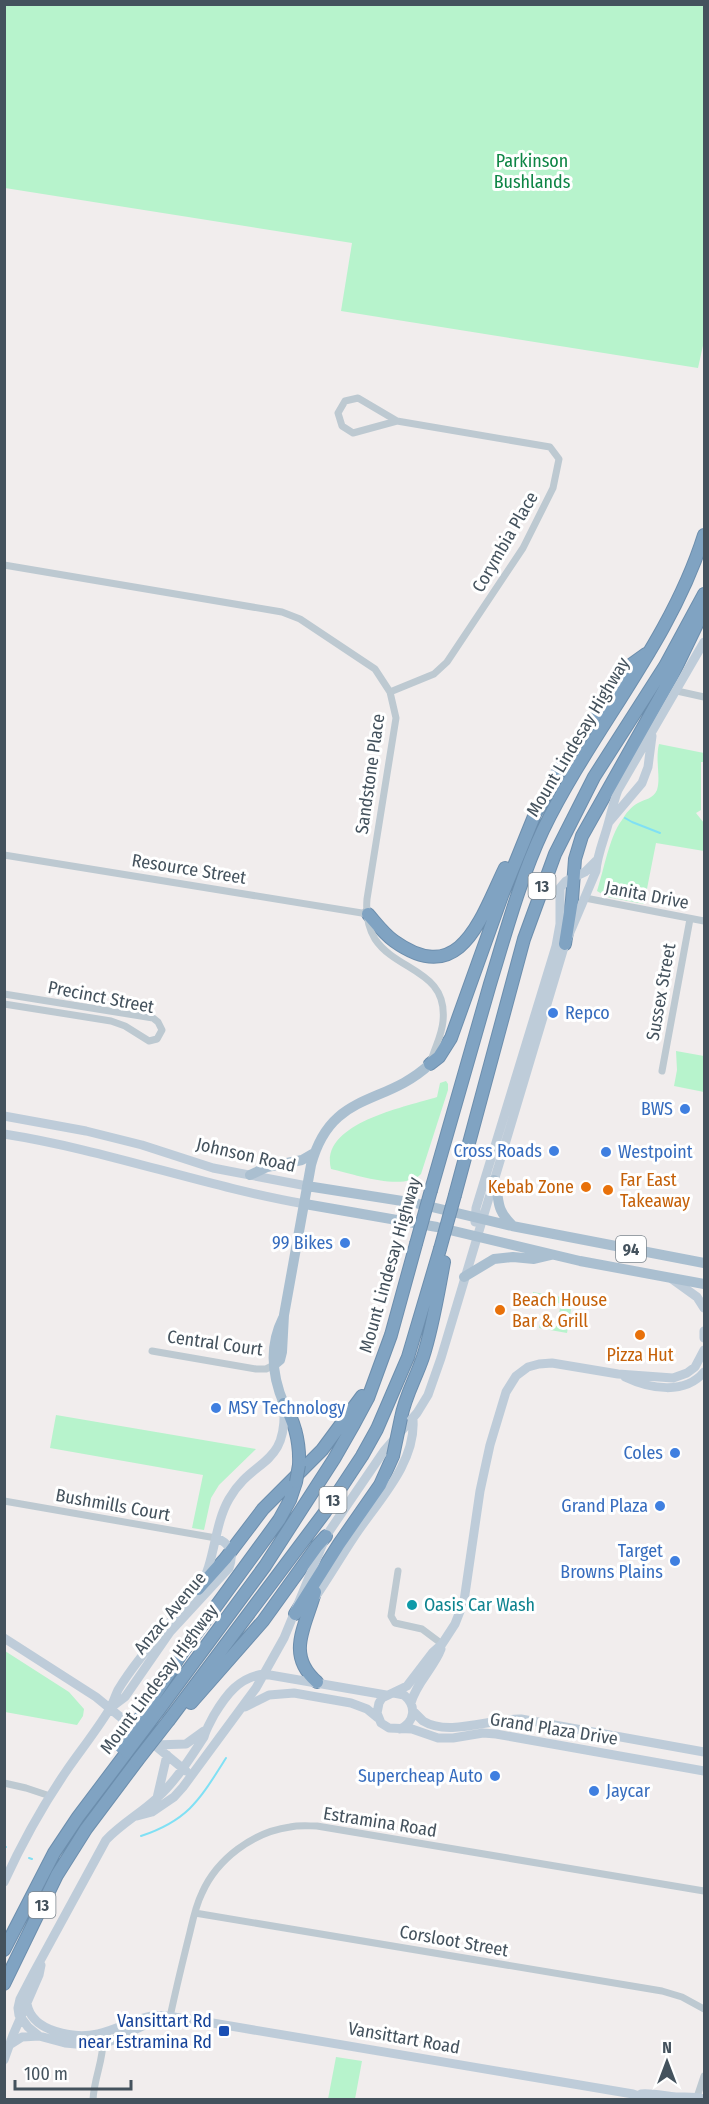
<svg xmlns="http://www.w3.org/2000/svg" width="709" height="2104" font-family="'Fira Sans Condensed',sans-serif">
<rect width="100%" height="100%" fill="#f1eded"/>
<!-- green -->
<path fill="#b7f3cc" d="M4,5H704V341L698,368L341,311L352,243L5,188Z
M659,744L704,753V762H701V810L696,813L704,823V851L656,843L644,904L607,897L597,891C604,870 609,837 622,820C626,813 631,807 638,803C645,799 653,799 657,790C661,778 655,760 659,744Z
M676,1051L704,1056V1092L674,1086L677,1070Z
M446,1081L448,1084V1090L421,1174C404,1192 354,1174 331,1169C319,1123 406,1107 437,1097L440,1083Z
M533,1292L573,1299L567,1333L539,1328L540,1323L557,1326L560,1308H563L564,1304L532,1299Z
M56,1415L256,1449L219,1485L211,1498L204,1530L192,1528L203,1475L50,1448Z
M5,1651L69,1692L84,1709L83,1716L77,1725L5,1712Z
M336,2057L362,2061L355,2099H328Z"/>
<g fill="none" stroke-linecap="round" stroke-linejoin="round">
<!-- stream -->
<path stroke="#80e0f4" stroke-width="2" d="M625,818L632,822L660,833
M141,1836C189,1820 200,1799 226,1758
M4,1847H6
M29,1858L32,1859"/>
<!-- highway casing -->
<g stroke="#6c8ead" stroke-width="14">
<path id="highway" d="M368,914C376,923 384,934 394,941C461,989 481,917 505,868
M565,944L572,900L575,859L582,836L672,676L702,614
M430,1064L439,1057L451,1038L503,893L535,814L561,767L595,716L632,664L646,654
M431,1190C451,1121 470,1053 490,984C506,932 520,879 543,830C592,729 670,643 704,535
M455,1195L524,939L555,854L594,777L665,666L704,594
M284,1404C296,1424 300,1443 299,1465
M401,1418C405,1396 416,1378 423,1357C433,1326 438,1293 444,1262
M198,1589L225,1559L263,1509L322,1450L362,1396
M315,1592C306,1626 285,1654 317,1682
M295,1614L339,1544L380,1485L393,1456
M191,1703L263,1621L317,1546L326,1536
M149,1704L184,1650L279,1520L290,1500L296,1482
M158,1711L265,1566L334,1459L354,1424L368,1398L391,1335L416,1244
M169,1720L325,1512L362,1456L377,1429L408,1357L440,1249
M4,1950L54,1853L78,1817L127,1752
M4,1984L57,1875L86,1829L137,1761"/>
</g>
<!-- street -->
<path stroke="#bdc9d1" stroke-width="7" d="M4,565L282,612L300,619L375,669L390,692L396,718L367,899C366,912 368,928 375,939C397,972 448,970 443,1021C442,1035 435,1047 431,1061
M677,691L704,697
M390,692L434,674L447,662L523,548L553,488L559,459L550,447L397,421L358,398L345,401L338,413L342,426L353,433L397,421
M4,855L368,914
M585,898L704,921
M4,994L153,1018L158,1022L162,1030L157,1039L149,1041L125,1026L111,1021L4,1004
M662,1071L690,919
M152,1351L256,1369H266L274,1365
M4,1501L216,1538
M398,1571L391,1616L395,1623L422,1629L442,1644
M4,1783L26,1788L50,1796
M195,1913L662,1991L682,1997L704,2009
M170,2017C176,1989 183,1960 190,1932C193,1919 196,1905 202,1893C217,1859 253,1832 290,1827C299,1825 308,1826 317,1826L704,1891
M93,2100C94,2077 104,2060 103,2038
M696,2100L704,2076"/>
<!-- secondary -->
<path stroke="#beccd9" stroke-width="9" d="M609,822L642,783L648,767L652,736
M4,1116L86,1131L142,1145L213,1168L307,1186
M4,1134C106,1150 203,1186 305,1204
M475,1222L476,1208L556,946L560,924V888L566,881L585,872L596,861
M672,1279L697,1297L704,1308
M704,1331V1338
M704,1350L695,1367L687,1373L673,1378L618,1374L552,1363L539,1364L528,1367L516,1376L506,1392L490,1445L480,1491L464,1601L455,1624L442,1644L433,1652L407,1686L382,1698L379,1703L377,1713L381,1723L389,1728L412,1729L438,1738H453L483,1733L496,1734L704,1771
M625,1377C650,1389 685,1395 704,1372
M314,1599C328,1579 340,1558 354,1537C376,1503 416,1464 413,1420
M4,1638L96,1697L186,1771
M394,1693L404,1695C417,1706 415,1722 400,1729
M411,1703C416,1683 434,1668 441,1649
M113,1706L125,1697L170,1632L229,1568C234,1554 231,1543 216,1538
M245,1707L269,1695L294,1693L351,1703L367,1709L378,1718
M413,1711C416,1714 420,1718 423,1721C449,1737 492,1718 521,1719L704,1752
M154,1745L186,1744L204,1731
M157,1798L167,1755
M137,1816L152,1812L174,1797L183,1787L256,1688L284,1638L326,1536L384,1451L417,1413L428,1395L441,1358L565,944L596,871C597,856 603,842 607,828C611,815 613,803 618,790L704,642
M4,1882C22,1843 43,1805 67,1770C81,1750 96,1731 109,1710C113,1704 115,1696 118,1690C134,1663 157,1638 177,1614C184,1606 192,1598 198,1590C216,1562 213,1527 229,1499C253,1457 287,1468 284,1407
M27,2004C32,2032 74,2039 98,2034C117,2030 133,2019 152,2016C163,2014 177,2018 189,2019L633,2094L651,2100
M170,2017L147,2024L111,2041L87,2045L65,2043L39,2036L28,2027L19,2015L18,2008L20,1999L33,1974L106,1840C121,1824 141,1813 157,1798C176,1781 190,1758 204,1737C206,1729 210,1723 214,1715C226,1695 239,1677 264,1674L386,1695
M11,2044L22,2037L39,2036
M4,2060L13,2035L39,1975L41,1965
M641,2094C653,2093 664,2096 676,2097C686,2097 694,2096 704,2099"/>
<!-- primary -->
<path stroke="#aabfd0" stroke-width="10" d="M250,1175L267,1167L302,1160L314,1153
M494,1180C501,1201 494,1207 512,1225
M307,1186L415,1203L512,1226L704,1263
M305,1204L437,1227L580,1261L704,1284
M464,1277L494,1259L513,1257L534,1259L551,1255
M283,1318C269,1346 272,1376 284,1404
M274,1365L280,1360L282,1352L284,1315L311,1165C331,1090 384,1107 430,1064"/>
<!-- highway -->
<use href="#highway" stroke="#80a3c2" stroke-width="12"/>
<!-- highway-bridge casing -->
<g stroke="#6c8ead" stroke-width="14" stroke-linecap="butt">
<path id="highway-bridge" d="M416,1244L431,1190
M440,1249L455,1195
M393,1456L401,1418
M296,1482L299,1465
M121,1747L149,1704
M127,1752L158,1711
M137,1761L169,1720"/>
</g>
<!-- highway-bridge -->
<use href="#highway-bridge" stroke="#80a3c2" stroke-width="12"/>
</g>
<!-- markers -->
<g fill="#3f7fe0" stroke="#fff" stroke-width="2">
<circle cx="553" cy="1013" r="6"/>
<circle cx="685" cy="1109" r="6"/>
<circle cx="554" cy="1151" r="6"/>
<circle cx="606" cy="1152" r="6"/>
<circle cx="345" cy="1243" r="6"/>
<circle cx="216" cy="1408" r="6"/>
<circle cx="675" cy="1453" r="6"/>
<circle cx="660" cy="1506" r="6"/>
<circle cx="675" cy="1561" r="6"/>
<circle cx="495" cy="1776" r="6"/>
<circle cx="594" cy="1791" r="6"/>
</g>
<g fill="#e8710a" stroke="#fff" stroke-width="2">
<circle cx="586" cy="1187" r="6"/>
<circle cx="608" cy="1190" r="6"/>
<circle cx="500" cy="1310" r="6"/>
<circle cx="640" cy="1335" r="6"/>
</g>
<circle fill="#0f9aa8" stroke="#fff" stroke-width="2" cx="412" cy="1605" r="6"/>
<rect fill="#1a4fb4" stroke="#fff" stroke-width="2" x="218" y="2025" width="12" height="12" rx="3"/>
<g text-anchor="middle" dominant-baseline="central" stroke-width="6" stroke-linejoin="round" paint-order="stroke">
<!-- shield labels -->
<g fill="#fff" stroke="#7c868e" stroke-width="1.5">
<rect x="528.5" y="873" width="27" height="26" rx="4.5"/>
<rect x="616" y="1236" width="30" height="26" rx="4.5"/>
<rect x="319.5" y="1487" width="27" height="26" rx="4.5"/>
<rect x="28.5" y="1892" width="27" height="26" rx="4.5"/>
</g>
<g font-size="16" font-weight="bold" fill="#44525d">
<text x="542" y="886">13</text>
<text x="631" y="1249">94</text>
<text x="333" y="1500">13</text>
<text x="42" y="1905">13</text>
</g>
<!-- park labels -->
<g font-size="18" fill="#0e8545" stroke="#fff">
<text x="532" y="161">Parkinson<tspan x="532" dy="21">Bushlands</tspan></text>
</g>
<!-- street labels -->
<g font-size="18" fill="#44525d" stroke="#fff">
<text transform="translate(505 542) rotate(-60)">Corymbia Place</text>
<text transform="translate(578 737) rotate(-59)">Mount Lindesay Highway</text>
<text transform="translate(370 774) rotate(-82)">Sandstone Place</text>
<text transform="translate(189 869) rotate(9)">Resource Street</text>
<text transform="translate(647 895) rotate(11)">Janita Drive</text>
<text transform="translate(661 992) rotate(-80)">Sussex Street</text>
<text transform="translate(101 997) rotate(11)">Precinct Street</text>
<text transform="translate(246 1155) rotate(13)">Johnson Road</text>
<text transform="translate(390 1265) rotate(-74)">Mount Lindesay Highway</text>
<text transform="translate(215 1343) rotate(8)">Central Court</text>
<text transform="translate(113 1505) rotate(10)">Bushmills Court</text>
<text transform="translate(170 1613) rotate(-50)">Anzac Avenue</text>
<text transform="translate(159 1679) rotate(-53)">Mount Lindesay Highway</text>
<text transform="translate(554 1729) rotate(9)">Grand Plaza Drive</text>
<text transform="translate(380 1822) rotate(9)">Estramina Road</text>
<text transform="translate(454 1941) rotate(10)">Corsloot Street</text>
<text transform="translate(404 2038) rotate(10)">Vansittart Road</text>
</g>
<!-- shop labels -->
<g font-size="18" fill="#366cbe" stroke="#fff" text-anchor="end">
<text x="565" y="1013" text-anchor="start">Repco</text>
<text x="673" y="1109">BWS</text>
<text x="542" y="1151">Cross Roads</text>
<text x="618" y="1152" text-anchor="start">Westpoint</text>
<text x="333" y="1243">99 Bikes</text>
<text x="228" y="1408" text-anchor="start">MSY Technology</text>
<text x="663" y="1453">Coles</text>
<text x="648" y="1506">Grand Plaza</text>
<text x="663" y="1551">Target<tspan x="663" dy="21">Browns Plains</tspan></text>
<text x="483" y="1776">Supercheap Auto</text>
<text x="606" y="1791" text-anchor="start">Jaycar</text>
</g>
<!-- food labels -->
<g font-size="18" fill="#c56008" stroke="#fff" text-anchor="start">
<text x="620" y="1180">Far East<tspan x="620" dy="21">Takeaway</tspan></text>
<text x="574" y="1187" text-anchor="end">Kebab Zone</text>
<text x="512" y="1300">Beach House<tspan x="512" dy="21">Bar &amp; Grill</tspan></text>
<text x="640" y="1355" text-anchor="middle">Pizza Hut</text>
</g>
<!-- culture labels -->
<g font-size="18" fill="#0d838f" stroke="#fff" text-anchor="start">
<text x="424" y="1605">Oasis Car Wash</text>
</g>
<!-- transit labels -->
<g font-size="18" fill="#164399" stroke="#fff" text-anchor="end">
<text x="212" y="2021">Vansittart Rd<tspan x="212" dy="21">near Estramina Rd</tspan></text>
</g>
</g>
<!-- border -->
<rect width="709" height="2104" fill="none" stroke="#44525d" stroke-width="12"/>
<!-- north arrow -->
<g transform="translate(667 2062)" stroke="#ffffff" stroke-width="4.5" paint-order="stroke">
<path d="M0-4.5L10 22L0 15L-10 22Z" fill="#44525d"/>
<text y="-9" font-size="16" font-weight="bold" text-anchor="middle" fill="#44525d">N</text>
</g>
<!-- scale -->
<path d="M15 2080v9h116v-9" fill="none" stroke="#44525d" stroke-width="3"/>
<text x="24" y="2080" font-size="18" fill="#44525d" stroke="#ffffff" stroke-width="4.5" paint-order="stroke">100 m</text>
</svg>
